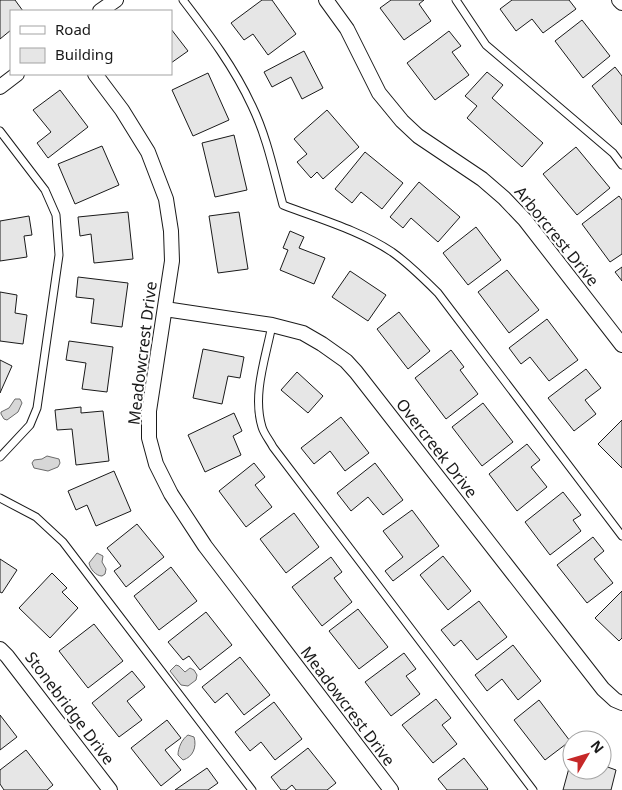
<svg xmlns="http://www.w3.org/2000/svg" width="622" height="790" font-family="'Noto Sans',sans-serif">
<rect width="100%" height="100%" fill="#fff"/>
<!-- water -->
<path fill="#d7d7d7" stroke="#6a6a6a" d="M15,399H20L22,403L18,412L7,420L4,419L1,414V412L9,408Z
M47,456L59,459L60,463L58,467L48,471L34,468L32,463L34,460L42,459Z
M97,553L103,556L102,562L106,569L105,574L102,576C96,576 90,569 89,563Z
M176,665L179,666L185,672L190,668L194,670L197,675L196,680L188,686L181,685L170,671Z
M188,735L194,737C197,747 193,757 183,760L178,755C178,748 182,739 188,735Z"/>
<!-- building -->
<path fill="#e6e6e6" stroke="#1a1a1a" d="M0,0H15L23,11H11V30L0,39Z
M262,0H272L296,34L268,55L253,34L244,40L231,23Z
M391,0H424L419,4L431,21L404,40L380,8Z
M512,0H569L576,9L543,33L532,19L516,31L500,9Z
M582,20L610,56L583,78L555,41Z
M171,29L188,51L171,63Z
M449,31L461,46L452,52L469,75L435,100L407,63Z
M304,51L323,88L302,99L291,77L272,87L264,72Z
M615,67L622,76V125L592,86Z
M487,72L503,85L492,98L543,143L522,167L467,118L477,106L465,96Z
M208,73L229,120L193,136L172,90Z
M60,90L88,127L48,158L37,143L51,132L33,110Z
M327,110L359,147L323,179L317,172L311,178L297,162L307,154L294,139Z
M234,135L247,190L215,197L202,143Z
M102,146L119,185L75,204L58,164Z
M576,147L610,188L577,215L543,174Z
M365,152L403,183L382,209L361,192L352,203L335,189Z
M419,182L460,217L438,242L411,218L403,228L390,217Z
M619,196L622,200V254L610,262L582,224Z
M128,212L133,259L94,263L91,234L80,236L78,217Z
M239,212L248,269L218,273L209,216Z
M29,216L32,235L24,236L27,257L0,261V221Z
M476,227L501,260L468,285L443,253Z
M290,231L304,237L299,248L325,258L314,284L280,270L288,250L283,248Z
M622,267V281L615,272Z
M507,270L539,310L509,333L478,292Z
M350,271L386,295L368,321L332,297Z
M78,277L128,283L122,327L91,323L94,299L76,297Z
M0,292L17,295L15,313L27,315L23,344L0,341Z
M399,312L430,351L408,369L377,329Z
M547,319L578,360L549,381L530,357L521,364L509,348Z
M69,341L113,347L107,392L82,389L86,363L66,360Z
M203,349L244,357L240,378L228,376L222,404L193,398Z
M451,350L464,367L460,370L478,394L446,419L415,378Z
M0,360L12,366L0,393Z
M586,369L601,388L585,400L596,414L574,431L548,398Z
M297,372L323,396L308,413L281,390Z
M483,403L513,442L482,466L452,427Z
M81,407V413L103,411L109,461L76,465L72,429L57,430L55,410Z
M234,413L242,431L233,436L241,455L205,472L188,435Z
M341,417L369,453L345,471L330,451L314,464L301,448Z
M622,420V468L598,444Z
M527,444L540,460L531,467L547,487L517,511L489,474Z
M254,463L265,477L255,485L272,507L246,527L219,491Z
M375,463L403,500L383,515L368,497L351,511L337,493Z
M114,471L131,511L96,526L87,505L76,510L68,491Z
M563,492L581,515L573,520L581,531L550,555L525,522Z
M412,510L439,546L393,581L385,571L403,557L383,531Z
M294,513L319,547L286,573L260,539Z
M137,524L164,557L126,587L114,571L121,566L107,548Z
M593,537L604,551L594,559L613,583L587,603L557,565Z
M443,556L471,591L448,610L420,575Z
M331,557L342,572L334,578L352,602L322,626L292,587Z
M0,559L17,570L2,593L0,592Z
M171,567L197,601L159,630L134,596Z
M52,573L67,588L62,592L78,608L50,638L19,608Z
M622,591V638L619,641L595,618Z
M479,601L507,637L477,660L461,640L454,646L441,630Z
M358,609L388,647L359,669L329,631Z
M206,612L232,645L200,670L189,656L183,660L168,642Z
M94,624L123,661L88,688L59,651Z
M513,645L541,681L518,700L502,679L487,691L475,675Z
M404,653L416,669L406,676L420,694L391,716L365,682Z
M240,657L270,695L244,715L227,693L215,703L202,687Z
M132,671L145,687L127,701L142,720L119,737L92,703Z
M436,699L451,718L442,725L457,744L433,763L402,725Z
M539,700L570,741L545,760L514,720Z
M274,702L302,739L275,760L261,742L250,751L235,732Z
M0,715L17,737L0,750Z
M167,720L181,738L165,750L181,770L161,786L131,748Z
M308,748L336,783L327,790H296L292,785L286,790H281L271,777Z
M26,750L53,785L47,790H4L0,784V770Z
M572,757V770H602V765L616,770L611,790H563Z
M464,758L488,789L487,790H447L438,779Z
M207,768L218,783L208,790H175Z"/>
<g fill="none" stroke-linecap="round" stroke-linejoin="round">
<!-- service casing -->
<g stroke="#1a1a1a" stroke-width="9">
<path id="service" d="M183,0C209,34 234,67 252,106C267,137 274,172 283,205C319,219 359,230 392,252C409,264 423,278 438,293L622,536
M456,0L486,45L613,153L622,165
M0,131L45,190L56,215L59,255L37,408L30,425L0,457
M272,325C266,357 252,394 262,427C264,434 270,441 273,447L533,790
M0,498L36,517L63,542L252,790"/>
</g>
<!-- minor casing -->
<g stroke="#1a1a1a" stroke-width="16">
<path id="minor" d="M326,0L347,29L379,93L402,121L418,136L482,179L504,198L525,220L622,345
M619,0L622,3
M100,11L116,0
M95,74L122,110L148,152L166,199L171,231L172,261L149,411V438L156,464L171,494L205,546L391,790
M0,87L17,74
M165,309L272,325L303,333L322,344L346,361L356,372L603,689L615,700L622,703
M0,649L7,656L110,790"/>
</g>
<!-- service -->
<use href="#service" stroke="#fff" stroke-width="7"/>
<!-- minor -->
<use href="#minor" stroke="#fff" stroke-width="14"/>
</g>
<g text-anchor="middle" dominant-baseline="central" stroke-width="4" stroke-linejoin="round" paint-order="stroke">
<!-- street labels -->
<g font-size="16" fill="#1a1a1a" stroke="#fff">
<text transform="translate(557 236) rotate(51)">Arborcrest Drive</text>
<text transform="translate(142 353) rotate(-83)">Meadowcrest Drive</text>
<text transform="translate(437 448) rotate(52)">Overcreek Drive</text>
<text transform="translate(348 706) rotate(53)">Meadowcrest Drive</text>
<text transform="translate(70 708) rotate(53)">Stonebridge Drive</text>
</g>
</g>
<!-- legend -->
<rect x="10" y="10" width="162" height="65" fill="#ffffff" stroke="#a3a3a3"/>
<rect x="20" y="26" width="25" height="8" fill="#ffffff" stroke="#a3a3a3"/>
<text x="55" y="35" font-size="15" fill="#1a1a1a">Road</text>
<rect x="20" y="48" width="25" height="15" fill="#e6e6e6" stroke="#a3a3a3"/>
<text x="55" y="60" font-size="15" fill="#1a1a1a">Building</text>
<!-- north arrow -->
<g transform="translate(587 755) rotate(52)"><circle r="24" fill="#ffffff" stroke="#a3a3a3"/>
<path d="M0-4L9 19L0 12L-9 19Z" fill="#c62828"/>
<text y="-8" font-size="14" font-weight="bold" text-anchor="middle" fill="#1a1a1a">N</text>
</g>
</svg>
